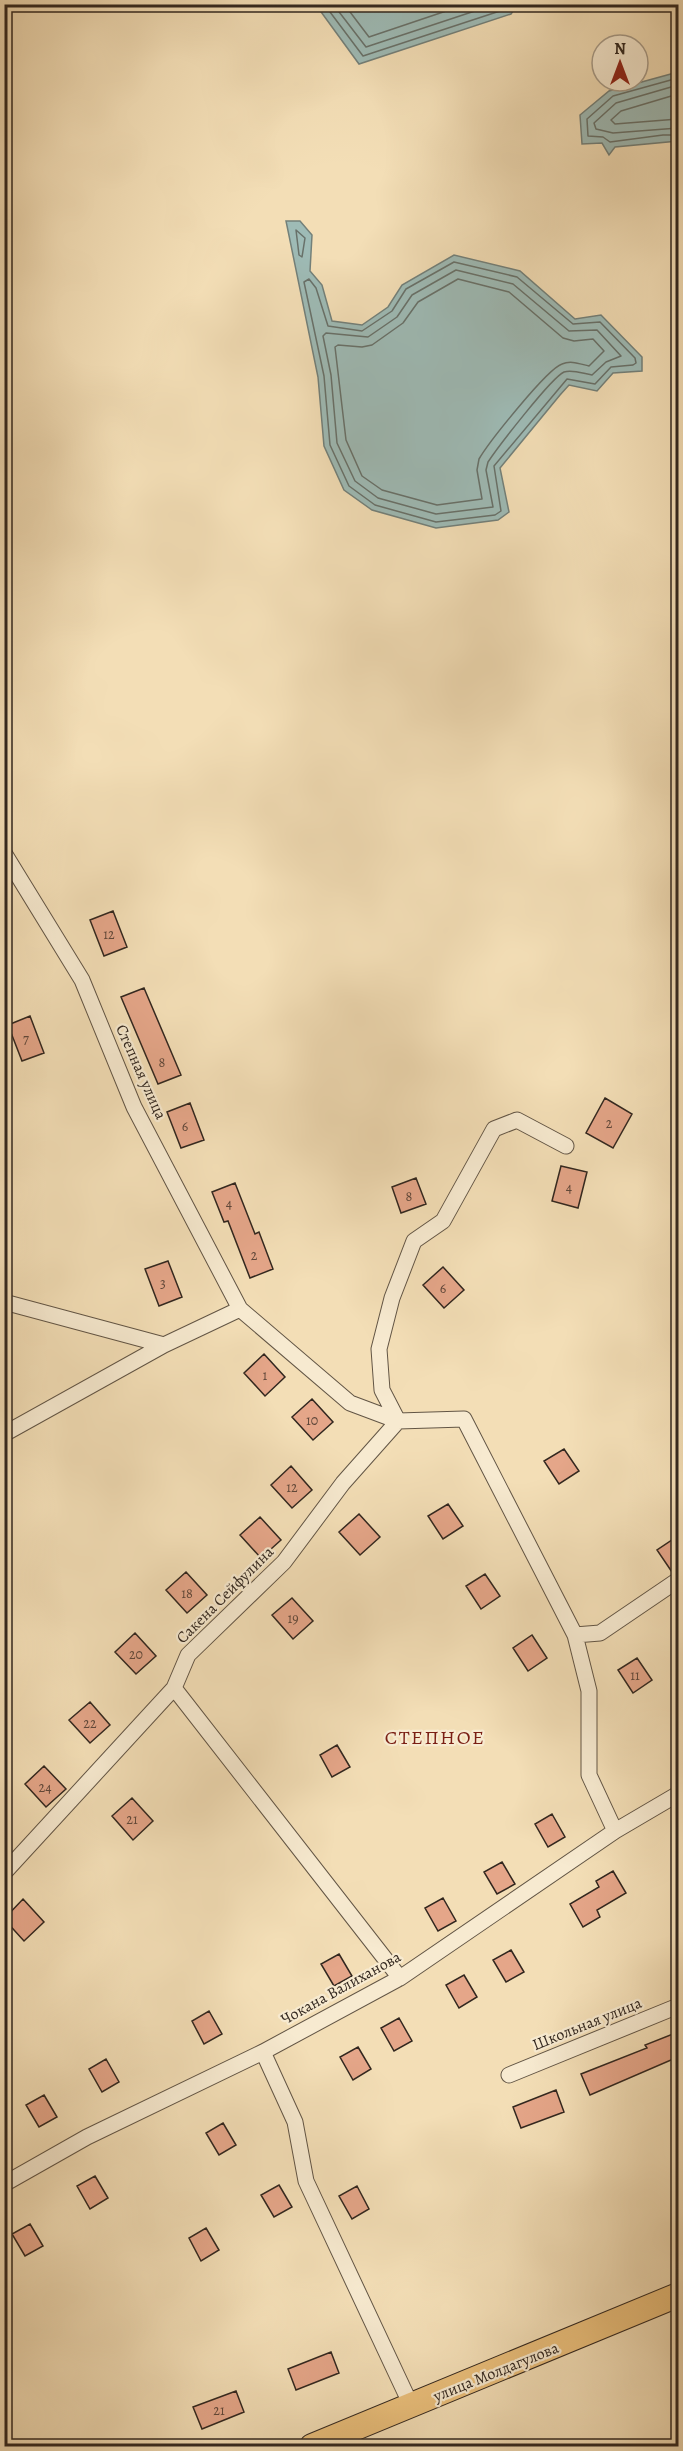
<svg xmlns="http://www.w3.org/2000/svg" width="683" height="2451" viewBox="0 0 683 2451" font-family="Alegreya,serif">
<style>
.water{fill:#9ebbb6;stroke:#73807a;stroke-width:1.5}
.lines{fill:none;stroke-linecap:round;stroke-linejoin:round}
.shore{stroke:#68716a;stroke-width:1.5}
.building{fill:#e5a689;stroke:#32271f;stroke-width:1.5}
.street-casing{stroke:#625545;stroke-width:17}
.primary-casing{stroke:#32271f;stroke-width:26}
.street{stroke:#f7ead0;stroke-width:15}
.primary{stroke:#eabf7b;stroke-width:24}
.labels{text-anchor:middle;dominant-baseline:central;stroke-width:4.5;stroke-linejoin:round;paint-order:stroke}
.number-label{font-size:14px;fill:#5f473a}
.street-label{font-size:16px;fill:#32271f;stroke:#f7ead0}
.quarter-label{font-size:20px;letter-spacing:1.5px;fill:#7a1f14;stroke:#f7ead0}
</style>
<rect width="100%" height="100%" fill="#f3deb6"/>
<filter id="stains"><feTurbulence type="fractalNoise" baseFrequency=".00333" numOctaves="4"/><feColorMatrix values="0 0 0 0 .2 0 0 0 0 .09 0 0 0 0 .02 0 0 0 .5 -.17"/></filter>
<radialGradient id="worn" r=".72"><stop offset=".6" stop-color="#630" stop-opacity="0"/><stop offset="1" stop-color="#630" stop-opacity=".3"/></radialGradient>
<path class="water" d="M 316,5 L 517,5 L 511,14 L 359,64 Z
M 678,72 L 678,141 L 615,147 L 609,155 L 602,143 L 582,144 L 580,115 L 609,91 Z
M 286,221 L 300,221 L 312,235 L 310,271 L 322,285 L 332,321 L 362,325 L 388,307 L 402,285 L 454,255 L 520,271 L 575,319 L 601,315 L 642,357 L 642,371 L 613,373 L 597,391 L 569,385 L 560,395 L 500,468 L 509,512 L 498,520 L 436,528 L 372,510 L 344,490 L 324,446 L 318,377 Z"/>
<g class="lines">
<path class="shore" d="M 324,4 L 363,56 L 506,9 L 510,4
M 333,4 L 366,47 L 496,4
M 344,4 L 369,37 L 467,4
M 678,78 L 613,96 L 587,119 L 588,136 L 603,137 L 610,142 L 663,135 L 678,135
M 678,85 L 616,103 L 594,123 L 596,129 L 613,133 L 678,128
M 678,94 L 621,111 L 611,120 L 615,124 L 678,119
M 296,230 L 305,238 L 302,257 L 299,255 Z
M 454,262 L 517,277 L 573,324 L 600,322 L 635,358 L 636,363 L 633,365 L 611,367 L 595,384 L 567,379 L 494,466 L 501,511 L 495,515 L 436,522 L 375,505 L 349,486 L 330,445 L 324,376 L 304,282 L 309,279 L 316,288 L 328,326 L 362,331 L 392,311 L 406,289 Z
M 456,270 L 513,284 L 569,331 L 597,330 L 621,356 L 606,362 L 592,375 C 584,374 573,369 564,372 C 551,378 498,447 488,462 L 486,470 L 493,507 L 436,514 L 378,498 L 355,481 L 337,443 L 331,375 L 323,336 L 326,333 L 368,337 L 397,317 L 412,295 Z
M 458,279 L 509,292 L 563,338 L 574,341 L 593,339 L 604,351 L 589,366 C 580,364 571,360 562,364 C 547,369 489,442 479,459 L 477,470 L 482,499 L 437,505 L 382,490 L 362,476 L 346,440 L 335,347 L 338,345 L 362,347 L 372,345 L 403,323 L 418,302 Z"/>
</g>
<path class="building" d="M 113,911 L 127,947 L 104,956 L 90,920 Z
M 144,988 L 181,1075 L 158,1084 L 121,997 Z
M 30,1016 L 44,1053 L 22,1061 L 8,1025 Z
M 605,1098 L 632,1114 L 613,1148 L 586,1133 Z
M 190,1103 L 204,1140 L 181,1148 L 167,1112 Z
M 561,1166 L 587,1172 L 578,1208 L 552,1201 Z
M 416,1178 L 426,1204 L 401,1213 L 392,1187 Z
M 235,1183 L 255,1234 L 259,1232 L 273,1269 L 250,1278 L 228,1221 L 224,1222 L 212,1192 Z
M 168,1261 L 182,1297 L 159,1306 L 145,1269 Z
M 443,1267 L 464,1290 L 444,1308 L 423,1285 Z
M 264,1354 L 285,1377 L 265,1396 L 244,1373 Z
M 312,1399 L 333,1422 L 313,1440 L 292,1417 Z
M 564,1449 L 579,1471 L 559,1484 L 544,1461 Z
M 291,1466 L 312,1490 L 292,1508 L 271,1485 Z
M 448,1504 L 463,1526 L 443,1539 L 428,1516 Z
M 359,1514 L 380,1537 L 360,1555 L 339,1532 Z
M 260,1517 L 281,1540 L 261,1558 L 240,1535 Z
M 678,1536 L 678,1570 L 672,1572 L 657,1550 Z
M 186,1572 L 207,1595 L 187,1613 L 166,1590 Z
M 485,1574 L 500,1596 L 481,1609 L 466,1586 Z
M 292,1598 L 313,1621 L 293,1639 L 272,1615 Z
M 135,1633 L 156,1656 L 136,1674 L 115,1652 Z
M 532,1635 L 547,1658 L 528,1671 L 513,1648 Z
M 637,1658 L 652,1680 L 633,1693 L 618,1670 Z
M 90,1702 L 110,1725 L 90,1743 L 69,1720 Z
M 337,1745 L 350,1767 L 332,1777 L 320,1755 Z
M 44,1766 L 66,1789 L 46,1807 L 25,1784 Z
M 132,1798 L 153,1821 L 133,1840 L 112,1816 Z
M 552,1814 L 565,1837 L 548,1847 L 535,1824 Z
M 502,1862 L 515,1884 L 497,1894 L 484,1872 Z
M 613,1871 L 626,1893 L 597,1910 L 600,1917 L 583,1927 L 570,1904 L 599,1887 L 596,1881 Z
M 443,1898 L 456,1921 L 438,1931 L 425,1908 Z
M 23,1899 L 44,1922 L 24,1941 L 4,1919 Z
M 511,1950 L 524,1972 L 506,1982 L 493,1960 Z
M 339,1954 L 352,1976 L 334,1986 L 321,1964 Z
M 464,1975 L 477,1997 L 459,2008 L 446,1985 Z
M 209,2011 L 222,2034 L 204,2044 L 192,2021 Z
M 399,2018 L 412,2041 L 394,2051 L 381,2028 Z
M 678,2032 L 678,2057 L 590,2095 L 581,2074 L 647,2048 L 645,2045 Z
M 358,2047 L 371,2069 L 353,2080 L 340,2057 Z
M 106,2059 L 119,2082 L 102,2092 L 89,2069 Z
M 556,2090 L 564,2112 L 521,2128 L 513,2107 Z
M 44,2095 L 57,2117 L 39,2127 L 26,2105 Z
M 223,2123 L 236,2145 L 219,2155 L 206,2133 Z
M 95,2176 L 108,2198 L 90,2209 L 77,2186 Z
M 279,2185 L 292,2207 L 274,2217 L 261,2195 Z
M 357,2186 L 369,2209 L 352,2219 L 339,2196 Z
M 30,2224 L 43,2246 L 25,2256 L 12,2234 Z
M 206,2228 L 219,2250 L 201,2261 L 189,2238 Z
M 331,2352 L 339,2373 L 296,2390 L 288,2369 Z
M 236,2391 L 244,2412 L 202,2429 L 193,2407 Z"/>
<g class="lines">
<defs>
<path id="street" d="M 4,853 L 82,980 L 134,1107 L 240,1309 L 350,1403 L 398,1421
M 4,1302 L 164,1345 L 240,1309
M 398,1421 L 382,1390 L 379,1349 L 392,1298 L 414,1241 L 443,1221 L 494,1129 L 517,1120 L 566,1146
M 4,1434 L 164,1345
M 575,1635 L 600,1633 L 678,1580
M 174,1688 L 400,1978
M 4,1873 L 174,1688 L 188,1655 L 284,1562 L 343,1483 L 398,1421 L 464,1419 L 575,1635 L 589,1691 L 589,1775 L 615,1831
M 263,2052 L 295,2122 L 306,2181 L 411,2405
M 509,2075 L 678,2006
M 4,2184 L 87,2137 L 263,2052 L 400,1978 L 615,1831 L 678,1794"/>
<path id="primary" d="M 312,2446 L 678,2295"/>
</defs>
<use href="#street" class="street-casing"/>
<use href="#primary" class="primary-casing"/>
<use href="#street" class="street"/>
<use href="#primary" class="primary"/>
</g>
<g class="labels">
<g class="number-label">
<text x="109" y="934">12</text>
<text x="26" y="1039">7</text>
<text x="162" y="1062">8</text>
<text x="609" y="1123">2</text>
<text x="185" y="1126">6</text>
<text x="569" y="1187">4</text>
<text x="409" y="1196">8</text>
<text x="229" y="1203">4</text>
<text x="254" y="1255">2</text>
<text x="163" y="1283">3</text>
<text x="443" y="1288">6</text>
<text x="265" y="1375">1</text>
<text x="312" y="1420">10</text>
<text x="292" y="1487">12</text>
<text x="187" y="1593">18</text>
<text x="293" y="1618">19</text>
<text x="136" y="1654">20</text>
<text x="635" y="1675">11</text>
<text x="90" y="1723">22</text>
<text x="45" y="1787">24</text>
<text x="132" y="1819">21</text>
<text x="219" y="2410">21</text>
</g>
<g class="street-label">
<text transform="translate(141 1072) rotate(66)">Степная улица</text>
<text transform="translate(225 1595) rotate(-45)">Сакена Сейфулина</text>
<text transform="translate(341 1988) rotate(-29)">Чокана Валиханова</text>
<text transform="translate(587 2024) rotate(-22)">Школьная улица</text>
<text transform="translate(496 2372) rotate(-22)">улица Молдагулова</text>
</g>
<g class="quarter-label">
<text x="435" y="1737">СТЕПНОЕ</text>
</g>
</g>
<rect width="683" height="2451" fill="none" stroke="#f3deb6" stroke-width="24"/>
<rect x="6" y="6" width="671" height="2439" fill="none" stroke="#32271f" stroke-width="3"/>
<rect x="12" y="12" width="659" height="2427" fill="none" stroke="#32271f" stroke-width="1.5"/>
<g transform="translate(620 63)"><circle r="28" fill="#f7ead0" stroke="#a89c89" stroke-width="1.5"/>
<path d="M0-4.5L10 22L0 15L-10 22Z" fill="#8f2418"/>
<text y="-9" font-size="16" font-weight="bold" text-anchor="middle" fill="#32271f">N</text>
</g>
<rect width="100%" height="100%" filter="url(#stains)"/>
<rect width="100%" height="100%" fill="url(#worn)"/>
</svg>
